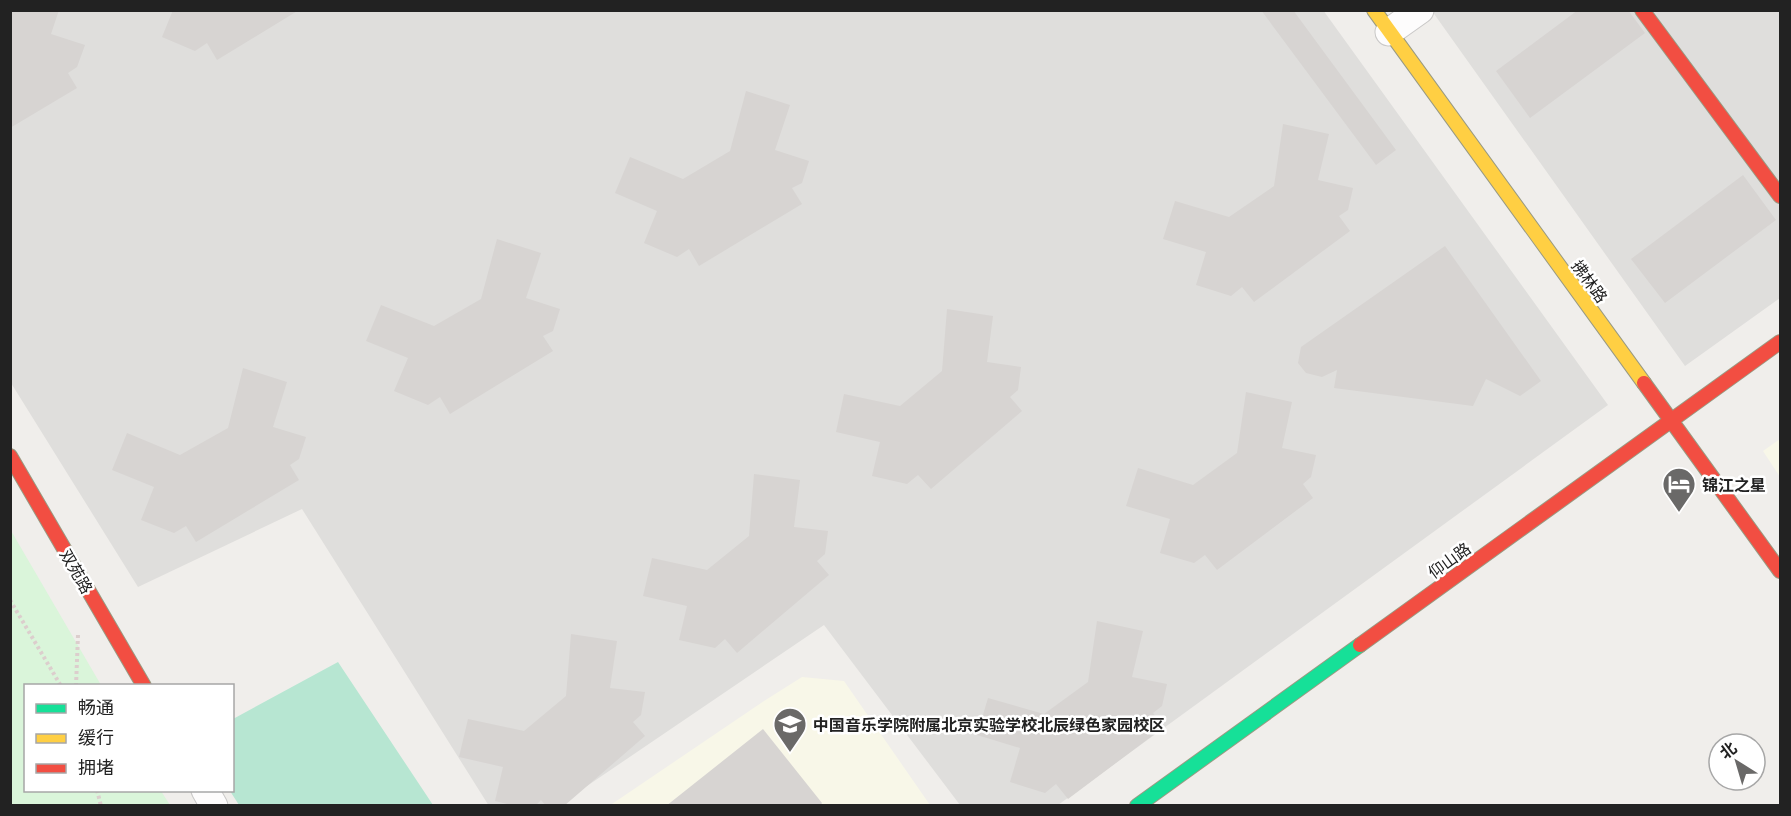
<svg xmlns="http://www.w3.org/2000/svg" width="1791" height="816" viewBox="0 0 1791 816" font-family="Lato,'Noto Sans SC',sans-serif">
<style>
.residential{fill:#dfdedc}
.education{fill:#f8f7e8}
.park{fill:#daf5da}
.pitch{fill:#b7e6d2}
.building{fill:#d7d4d2}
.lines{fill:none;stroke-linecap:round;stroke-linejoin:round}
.street-casing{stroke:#c9c8c7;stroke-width:29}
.fast-casing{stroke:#999a82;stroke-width:16}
.slow-casing{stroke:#999a82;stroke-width:16}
.jam-casing{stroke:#999a82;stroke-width:16}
.path{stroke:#dccecd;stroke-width:4;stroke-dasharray:3 3;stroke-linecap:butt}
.street{stroke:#fdfcfc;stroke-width:27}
.fast{stroke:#16e098;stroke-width:14}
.slow{stroke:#ffcf43;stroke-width:14}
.jam{stroke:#f24e42;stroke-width:14}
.labels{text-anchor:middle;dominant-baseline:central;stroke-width:5;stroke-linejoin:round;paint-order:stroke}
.street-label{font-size:16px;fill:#222;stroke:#fff}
.poi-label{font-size:16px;font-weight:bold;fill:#222;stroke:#fff;text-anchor:start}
</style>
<rect width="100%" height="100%" fill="#f0eeeb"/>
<path class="residential" d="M 1323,10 L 1608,405 L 1058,805 L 960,805 L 824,625 L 559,805 L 489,806 L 302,509 L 138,587 L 11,383 L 11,11 Z
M 1432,11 L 1780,11 L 1780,298 L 1685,366 Z"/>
<path class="education" d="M 1780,439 L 1780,477 L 1763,451 Z
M 802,677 L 844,681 L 930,805 L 609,806 L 764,701 Z"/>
<path class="park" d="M 10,529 L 101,685 L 26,686 L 26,790 L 161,791 L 170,805 L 11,805 Z"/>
<path class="pitch" d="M 338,662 L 433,805 L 239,805 L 230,791 L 232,790 L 233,719 Z"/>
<path class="building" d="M 12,10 L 59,10 L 51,34 L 85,45 L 77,67 L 68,73 L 77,88 L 10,128 L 10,18 Z
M 173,10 L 299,10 L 217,60 L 207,43 L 195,51 L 162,37 Z
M 1261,10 L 1293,10 L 1396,150 L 1376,165 Z
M 1578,10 L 1628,10 L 1645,33 L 1530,118 L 1496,71 Z
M 746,91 L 790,105 L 775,150 L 809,161 L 802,183 L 792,188 L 802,204 L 699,266 L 689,249 L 677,257 L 644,243 L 657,211 L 615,193 L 630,157 L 683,179 L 730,151 Z
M 1283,124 L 1329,134 L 1318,180 L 1353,188 L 1348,210 L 1339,216 L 1350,231 L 1254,302 L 1242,287 L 1231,296 L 1196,285 L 1206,252 L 1163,239 L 1175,201 L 1229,217 L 1274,186 Z
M 1743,175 L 1776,220 L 1665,303 L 1631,259 Z
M 497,239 L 541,253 L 526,298 L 560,309 L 553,331 L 543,336 L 553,351 L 450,414 L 440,397 L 428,405 L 394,391 L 408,358 L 366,341 L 381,305 L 434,326 L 481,299 Z
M 1445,246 L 1541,381 L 1520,396 L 1486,379 L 1473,406 L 1334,388 L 1337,370 L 1322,377 L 1306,373 L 1298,363 L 1301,347 Z
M 947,309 L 993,316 L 987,362 L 1021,367 L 1018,390 L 1010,397 L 1022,411 L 931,489 L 918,475 L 907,484 L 872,476 L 880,442 L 836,432 L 844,394 L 900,406 L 942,371 Z
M 243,368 L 287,382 L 273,427 L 306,437 L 299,459 L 290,465 L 299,480 L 196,542 L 186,526 L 174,533 L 141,520 L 154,487 L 112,470 L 127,433 L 180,455 L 228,428 Z
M 1246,392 L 1292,402 L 1282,448 L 1316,455 L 1311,477 L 1303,484 L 1313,498 L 1217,570 L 1205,555 L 1194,563 L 1160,553 L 1170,519 L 1126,506 L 1138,468 L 1193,485 L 1237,453 Z
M 754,474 L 800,480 L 794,527 L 828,531 L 825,554 L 817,561 L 829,575 L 737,653 L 725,639 L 715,648 L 679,640 L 687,606 L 643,596 L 652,558 L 707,570 L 749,536 Z
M 1097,621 L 1143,631 L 1132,677 L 1167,684 L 1162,706 L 1153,713 L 1164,727 L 1068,799 L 1056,784 L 1045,793 L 1010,782 L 1020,748 L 977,735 L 988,698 L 1044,714 L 1088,682 Z
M 571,634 L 617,641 L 610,688 L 645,692 L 641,715 L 633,722 L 645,736 L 564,806 L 546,806 L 541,800 L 535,806 L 515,806 L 495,801 L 503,767 L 459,757 L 468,719 L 524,731 L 566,696 Z
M 763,729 L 822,803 L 820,806 L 666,806 Z"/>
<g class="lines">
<defs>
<path id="street" d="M 1389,32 L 1420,10
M 205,790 L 214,806"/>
<path id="fast" d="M 1137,806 L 1360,645"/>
<path id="slow" d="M 1374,10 L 1644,383"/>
<path id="jam" d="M 1642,10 L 1780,196
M 1644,383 L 1780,571
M 10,456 L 144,686
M 1360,645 L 1780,342"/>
</defs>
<use href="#street" class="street-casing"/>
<use href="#fast" class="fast-casing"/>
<use href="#slow" class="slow-casing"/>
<use href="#jam" class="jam-casing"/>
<path class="path" d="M 10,600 L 61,686
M 76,686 L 78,635
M 97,790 L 101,806"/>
<use href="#street" class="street"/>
<use href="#fast" class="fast"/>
<use href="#slow" class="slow"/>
<use href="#jam" class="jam"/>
</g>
<defs>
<symbol id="hotel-pin" viewBox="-11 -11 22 30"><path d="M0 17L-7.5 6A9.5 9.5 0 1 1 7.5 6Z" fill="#6a6968" stroke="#fff"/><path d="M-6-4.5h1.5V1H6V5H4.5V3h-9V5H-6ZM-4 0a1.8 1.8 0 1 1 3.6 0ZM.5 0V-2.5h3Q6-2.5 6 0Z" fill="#fff"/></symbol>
<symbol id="school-pin" viewBox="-11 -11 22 30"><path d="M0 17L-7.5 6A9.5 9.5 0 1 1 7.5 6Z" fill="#6a6968" stroke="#fff"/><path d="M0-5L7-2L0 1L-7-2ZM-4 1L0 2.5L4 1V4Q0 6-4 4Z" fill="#fff"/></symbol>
</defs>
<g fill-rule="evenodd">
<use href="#hotel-pin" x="1660" y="465" width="38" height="52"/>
<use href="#school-pin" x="771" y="705" width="38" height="52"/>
</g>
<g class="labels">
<g class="street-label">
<text transform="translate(1590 281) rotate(54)">拂林路</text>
<text transform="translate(1449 560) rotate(-36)">仰山路</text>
<text transform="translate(77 571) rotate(60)">双苑路</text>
</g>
<g class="poi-label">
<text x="1702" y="484">锦江之星</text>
<text x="813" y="724">中国音乐学院附属北京实验学校北辰绿色家园校区</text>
</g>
</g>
<rect width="1791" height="816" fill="none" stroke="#222222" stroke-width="24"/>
<rect x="24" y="684" width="210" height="108" fill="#ffffff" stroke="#a7a7a7" stroke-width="1.5"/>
<rect x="36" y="704" width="30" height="9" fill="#16e098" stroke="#a7a7a7" stroke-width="1.5"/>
<text x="78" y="714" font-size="18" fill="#222222">畅通</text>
<rect x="36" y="734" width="30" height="9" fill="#ffcf43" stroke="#a7a7a7" stroke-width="1.5"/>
<text x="78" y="744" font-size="18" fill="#222222">缓行</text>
<rect x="36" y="764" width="30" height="9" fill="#f24e42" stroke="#a7a7a7" stroke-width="1.5"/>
<text x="78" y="774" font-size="18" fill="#222222">拥堵</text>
<g transform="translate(1737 762) rotate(323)"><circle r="28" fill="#ffffff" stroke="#a7a7a7" stroke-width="1.5"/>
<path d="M0-4.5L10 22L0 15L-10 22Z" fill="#6a6968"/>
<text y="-9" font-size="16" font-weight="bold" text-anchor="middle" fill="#222222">北</text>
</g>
</svg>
